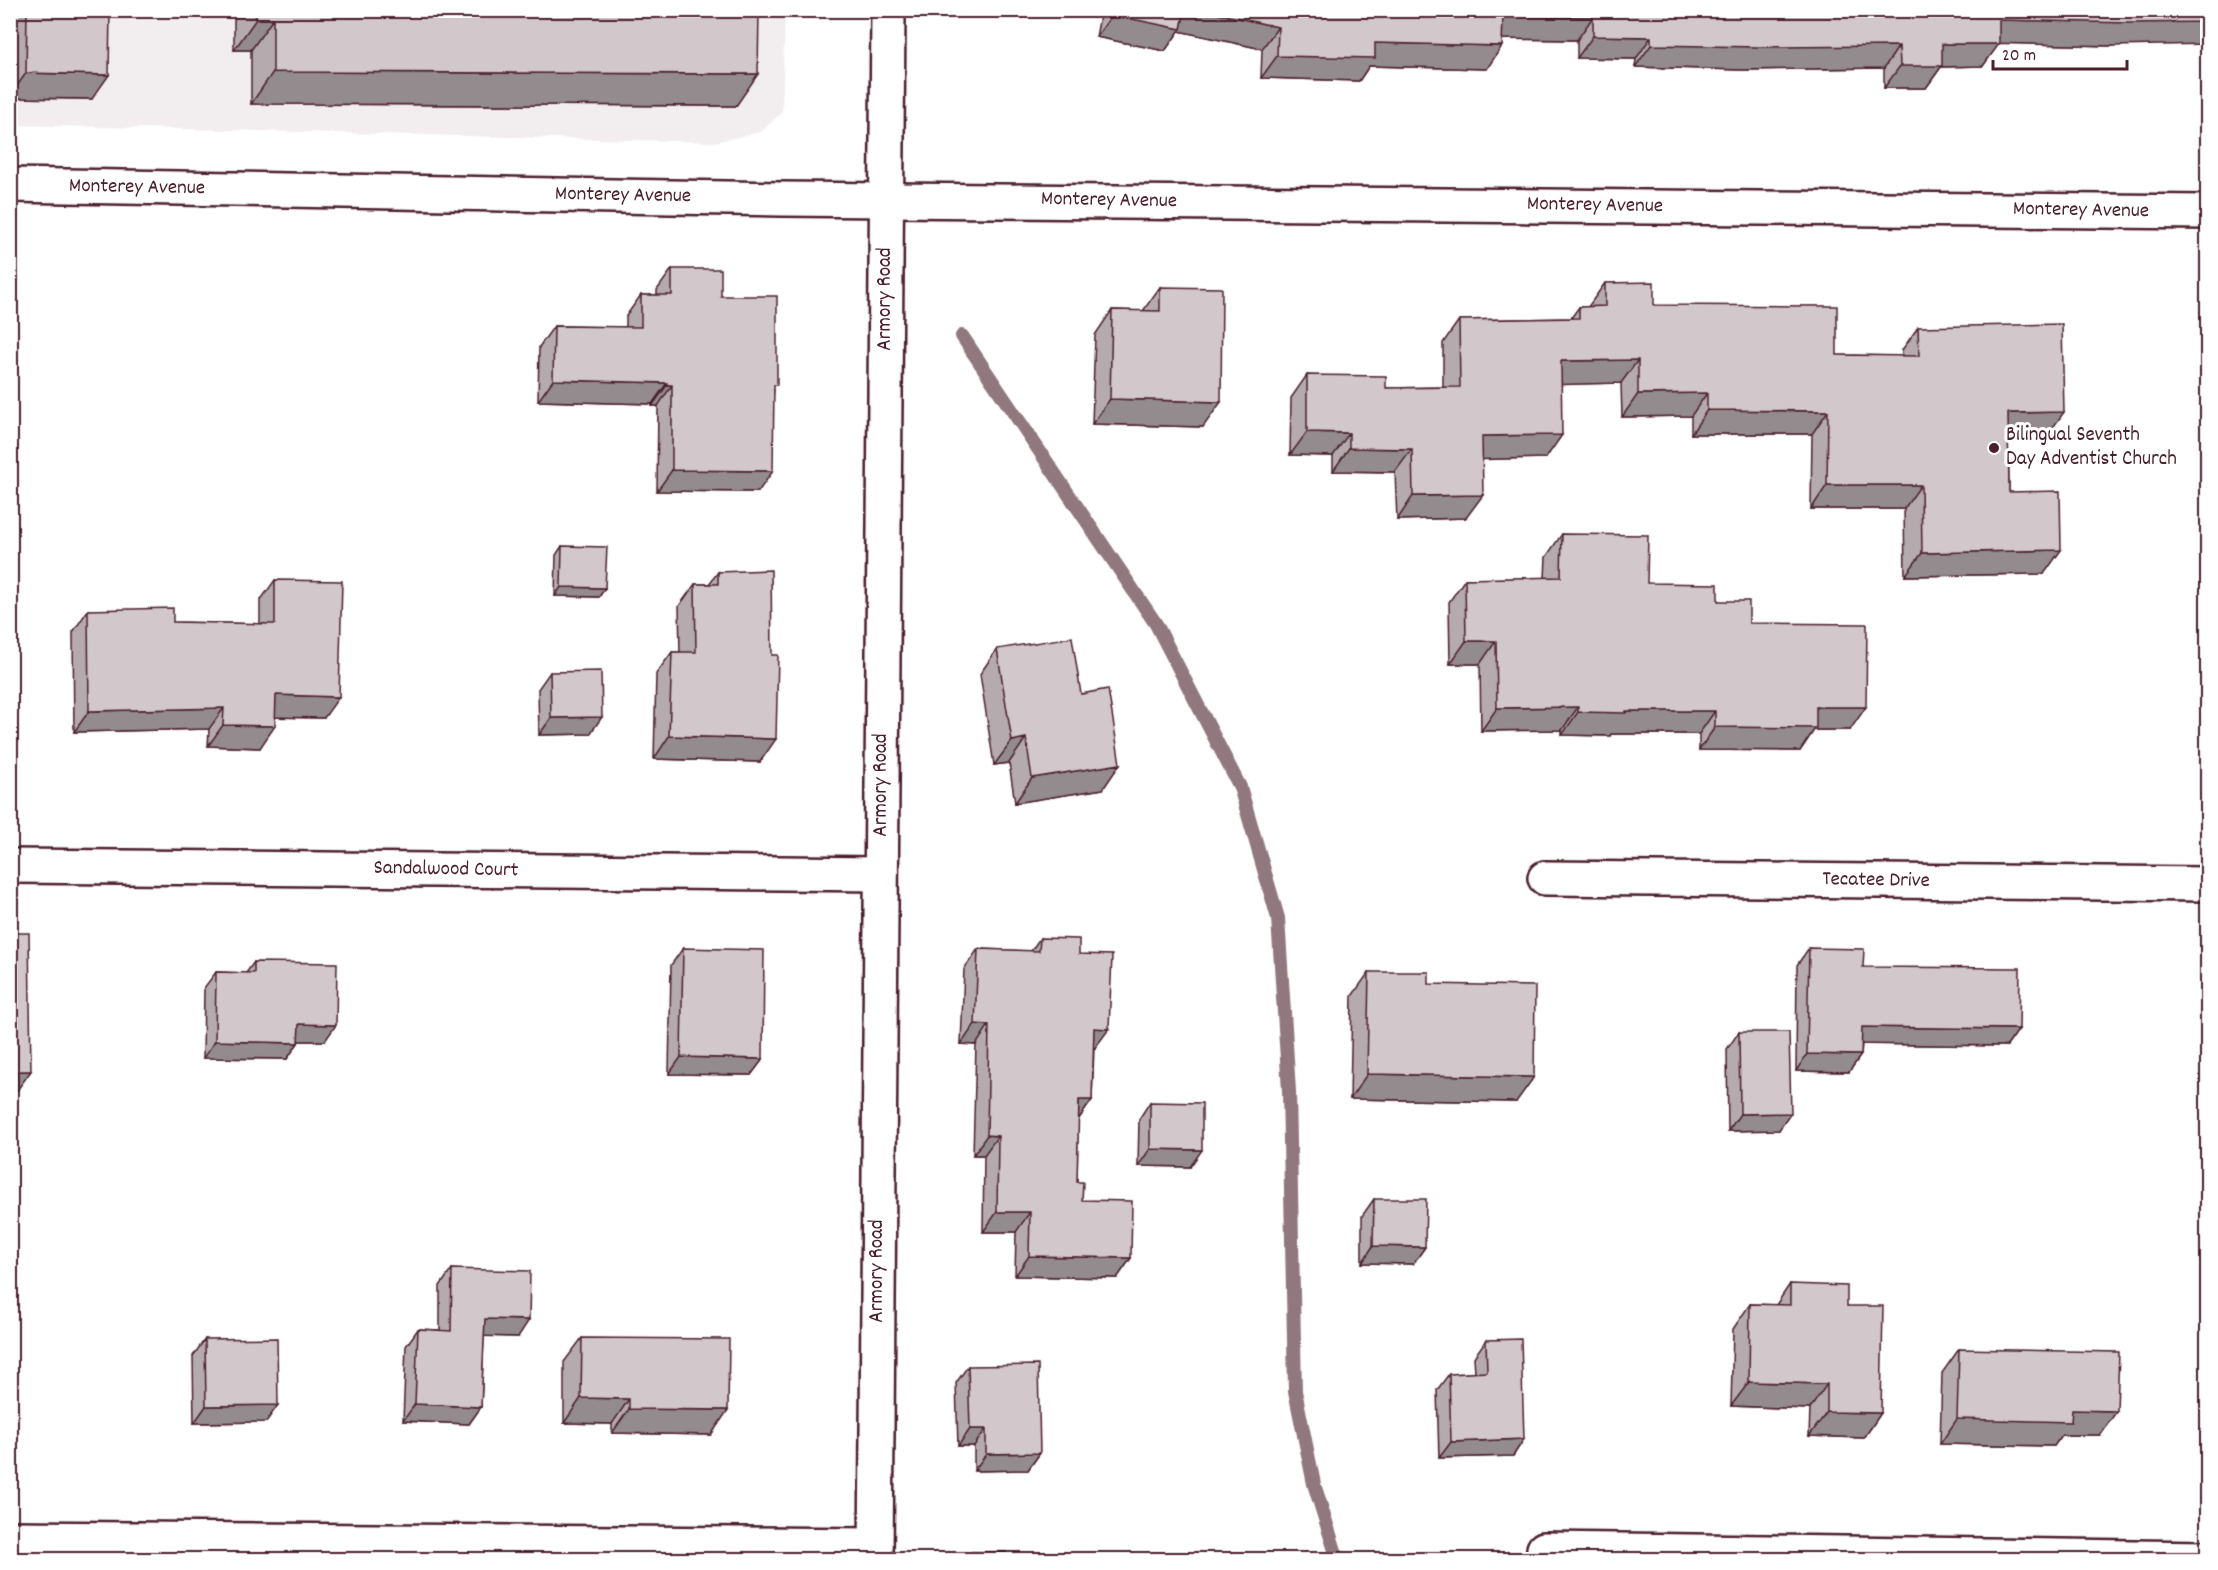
<svg xmlns="http://www.w3.org/2000/svg" width="2218" height="1570" viewBox="0 0 2218 1570" font-family="Dekko,sans-serif">
<style>
.built{fill:#f2eeef}
.lines{fill:none;stroke-linecap:round;stroke-linejoin:round}
.stream{stroke:#91787e;stroke-width:14}
.street-casing{stroke:#4a1f2b;stroke-width:38}
.secondary-casing{stroke:#4a1f2b;stroke-width:38}
.street{stroke:#fff;stroke-width:33}
.secondary{stroke:#fff;stroke-width:33}
.wall{fill:#b5abaf;stroke:#4a1f2b;stroke-width:1.5}
.shaded-wall{fill:#938b8e;stroke:#4a1f2b;stroke-width:1.5}
.building{fill:#d2c7cb;stroke:#4a1f2b;stroke-width:1.5}
.poi-dot{fill:#4a1f2b;stroke:#fff;stroke-width:2}
.labels{text-anchor:middle;dominant-baseline:central;stroke-width:6;stroke-linejoin:round;paint-order:stroke}
.street-label{font-size:21px;fill:#4a1f2b;stroke:#fff}
.poi-label{font-size:21px;fill:#4a1f2b;stroke:#fff;text-anchor:start}
</style>
<rect width="100%" height="100%" fill="#fff"/>
<filter id="ink" filterUnits="userSpaceOnUse"><feTurbulence type="fractalNoise" baseFrequency=".0167" numOctaves="2"/><feDisplacementMap in="SourceGraphic" scale="12" xChannelSelector="R" yChannelSelector="G"/><feConvolveMatrix kernelMatrix="1 2 1 2 8 2 1 2 1" color-interpolation-filters="sRGB"/></filter>
<g filter="url(#ink)">
<path class="built" d="M 11,11 L 785,11 L 782,112 L 761,132 L 715,142 L 11,125 Z"/>
<g class="lines">
<path class="stream" d="M 962,336 L 1156,624 L 1240,787 L 1278,918 L 1289,1091 L 1295,1391 L 1314,1484 L 1338,1560"/>
<defs>
<path id="street" d="M 10,185 L 782,199 L 2208,212
M 10,866 L 881,874
M 1545,878 L 2208,884
M 10,1538 L 876,1545
M 1544,1549 L 2208,1558"/>
<path id="secondary" d="M 876,1560 L 888,10"/>
</defs>
<use href="#street" class="street-casing"/>
<use href="#secondary" class="secondary-casing"/>
<use href="#street" class="street"/>
<use href="#secondary" class="secondary"/>
</g>
<path class="wall" d="M 11,10 L 110,10 L 92,99 L 10,98 Z
M 234,10 L 759,10 L 736,106 L 251,104 L 251,50 L 234,50 Z
M 1101,10 L 2208,10 L 2113,46 L 1999,43 L 1983,66 L 1941,67 L 1926,88 L 1884,88 L 1884,68 L 1742,70 L 1635,67 L 1636,59 L 1577,58 L 1577,40 L 1503,39 L 1487,69 L 1369,66 L 1359,81 L 1261,78 L 1262,49 L 1179,31 L 1165,51 L 1096,37 Z
M 672,269 L 721,296 L 774,390 L 758,492 L 657,491 L 658,406 L 652,406 L 652,404 L 538,401 L 539,347 L 554,326 L 626,327 L 626,316 L 641,295 L 657,295 L 657,290 Z
M 1605,283 L 1654,305 L 1837,355 L 1902,356 L 1902,350 L 1918,327 L 2047,436 L 2008,436 L 2009,492 L 2044,574 L 1905,576 L 1904,509 L 1811,509 L 1812,434 L 1691,434 L 1691,416 L 1622,417 L 1621,383 L 1561,384 L 1546,458 L 1482,459 L 1466,518 L 1397,520 L 1395,472 L 1333,471 L 1333,456 L 1290,455 L 1291,398 L 1307,375 L 1386,388 L 1443,387 L 1443,343 L 1459,320 L 1571,318 L 1579,307 L 1588,307 Z
M 1160,287 L 1203,427 L 1092,424 L 1095,335 L 1112,310 L 1143,311 Z
M 1562,534 L 1647,583 L 1718,601 L 1749,623 L 1850,730 L 1814,730 L 1800,751 L 1699,750 L 1699,734 L 1611,734 L 1610,736 L 1562,735 L 1562,730 L 1481,731 L 1480,664 L 1450,664 L 1449,602 L 1465,579 L 1545,578 L 1546,557 Z
M 562,546 L 605,588 L 599,597 L 555,596 L 556,555 Z
M 718,572 L 760,762 L 654,759 L 656,674 L 672,652 L 680,652 L 679,606 L 695,584 L 709,584 Z
M 275,580 L 324,718 L 276,717 L 260,748 L 208,746 L 209,729 L 74,732 L 73,632 L 88,610 L 173,622 L 260,624 L 260,601 Z
M 997,649 L 1081,694 L 1103,789 L 1015,803 L 1009,763 L 994,765 L 980,674 Z
M 550,672 L 590,734 L 539,735 L 538,689 Z
M 1040,938 L 1079,954 L 1095,1048 L 1094,1048 L 1092,1100 L 1078,1120 L 1077,1182 L 1082,1200 L 1131,1258 L 1117,1278 L 1015,1276 L 1016,1232 L 983,1232 L 984,1155 L 973,1155 L 976,1045 L 961,1044 L 964,969 L 978,949 L 1031,951 Z
M 683,948 L 763,1059 L 751,1075 L 669,1074 L 671,965 Z
M 1809,948 L 1863,967 L 2019,1029 L 2007,1046 L 1862,1044 L 1861,1055 L 1849,1072 L 1796,1071 L 1797,965 Z
M 254,962 L 325,1041 L 298,1041 L 298,1043 L 287,1059 L 203,1058 L 204,988 L 216,972 L 246,973 Z
M 1369,972 L 1429,984 L 1516,1102 L 1350,1099 L 1352,996 Z
M 1739,1032 L 1779,1130 L 1728,1131 L 1727,1049 Z
M 1150,1102 L 1190,1167 L 1138,1166 L 1139,1119 Z
M 1374,1199 L 1425,1247 L 1413,1264 L 1362,1263 L 1362,1216 Z
M 452,1269 L 518,1337 L 484,1336 L 481,1407 L 469,1424 L 403,1421 L 406,1346 L 418,1329 L 440,1330 L 440,1286 Z
M 1790,1284 L 1847,1306 L 1881,1413 L 1864,1438 L 1809,1436 L 1810,1409 L 1731,1406 L 1733,1329 L 1750,1304 L 1776,1305 Z
M 582,1338 L 711,1435 L 612,1433 L 612,1424 L 564,1423 L 564,1362 Z
M 205,1339 L 266,1422 L 194,1423 L 193,1356 Z
M 1486,1340 L 1524,1439 L 1513,1456 L 1439,1458 L 1437,1390 L 1449,1374 L 1475,1373 L 1474,1357 Z
M 1959,1349 L 2100,1435 L 2062,1435 L 2054,1446 L 1940,1444 L 1942,1373 Z
M 968,1366 L 1040,1453 L 1028,1470 L 974,1471 L 974,1446 L 958,1446 L 956,1383 Z
M 972,1552 L 1006,1560 L 967,1560 Z"/>
<path class="shaded-wall" d="M 1183,10 L 1203,10 L 1278,27 L 1262,49 L 1179,31 L 1165,51 L 1096,37 L 1112,15 Z
M 1503,16 L 1593,17 L 1577,40 L 1487,39 Z
M 256,19 L 273,19 L 251,50 L 234,50 Z
M 1999,20 L 2208,22 L 2208,44 L 2113,46 L 1983,43 Z
M 1593,36 L 1651,37 L 1636,59 L 1577,58 Z
M 1375,43 L 1502,46 L 1487,69 L 1369,66 L 1359,81 L 1261,78 L 1277,56 Z
M 1942,44 L 1999,44 L 1983,66 L 1941,67 L 1926,88 L 1884,88 L 1900,66 Z
M 1651,45 L 1899,46 L 1884,68 L 1742,70 L 1635,67 Z
M 273,72 L 758,74 L 736,106 L 251,104 Z
M 26,73 L 109,75 L 92,99 L 10,98 L 10,96 Z
M 1638,360 L 1621,383 L 1545,385 L 1561,361 Z
M 553,380 L 667,383 L 652,404 L 538,401 Z
M 667,385 L 672,385 L 658,406 L 652,406 Z
M 1707,393 L 1691,416 L 1622,417 L 1638,394 Z
M 1110,399 L 1221,402 L 1203,427 L 1092,424 Z
M 1707,410 L 1828,411 L 1812,434 L 1691,434 Z
M 2064,412 L 2047,436 L 1992,436 L 2008,413 Z
M 1307,432 L 1349,433 L 1333,456 L 1290,455 Z
M 1562,435 L 1546,458 L 1466,460 L 1482,436 Z
M 1349,448 L 1412,449 L 1395,472 L 1333,471 Z
M 672,470 L 773,471 L 758,492 L 657,491 Z
M 1827,485 L 1921,485 L 1904,509 L 1811,509 Z
M 1483,495 L 1466,518 L 1397,520 L 1413,496 Z
M 2061,550 L 2044,574 L 1905,576 L 1922,553 Z
M 561,587 L 605,588 L 599,597 L 555,596 Z
M 1466,641 L 1496,641 L 1480,664 L 1450,664 Z
M 276,695 L 339,697 L 324,718 L 261,717 Z
M 1578,707 L 1562,730 L 1481,731 L 1497,708 Z
M 1816,707 L 1866,707 L 1850,730 L 1814,730 L 1800,751 L 1699,750 L 1715,727 Z
M 224,708 L 209,729 L 74,732 L 89,711 Z
M 1626,711 L 1715,711 L 1699,734 L 1611,734 L 1610,736 L 1562,735 L 1578,712 Z
M 602,717 L 590,734 L 539,735 L 551,718 Z
M 223,725 L 275,726 L 260,748 L 208,746 Z
M 669,736 L 776,739 L 760,762 L 654,759 Z
M 1026,738 L 1009,763 L 994,765 L 1012,741 Z
M 1120,764 L 1103,789 L 1015,803 L 1032,778 Z
M 299,1024 L 336,1025 L 325,1041 L 288,1041 Z
M 975,1024 L 989,1025 L 976,1045 L 961,1044 Z
M 1862,1027 L 2019,1029 L 2007,1046 L 1850,1044 Z
M 1094,1028 L 1109,1029 L 1095,1048 L 1080,1048 Z
M 215,1041 L 298,1043 L 287,1059 L 203,1058 Z
M 1807,1054 L 1861,1055 L 1849,1072 L 1796,1071 Z
M 681,1057 L 763,1059 L 751,1075 L 669,1074 Z
M 10,1071 L 31,1071 L 13,1096 L 10,1096 Z
M 1367,1074 L 1534,1077 L 1516,1102 L 1350,1099 Z
M 1079,1100 L 1092,1100 L 1078,1120 Z
M 1791,1113 L 1779,1130 L 1728,1131 L 1740,1114 Z
M 987,1135 L 998,1136 L 984,1155 L 973,1155 Z
M 1150,1149 L 1202,1150 L 1190,1167 L 1138,1166 Z
M 997,1212 L 1030,1212 L 1016,1232 L 983,1232 Z
M 1373,1246 L 1425,1247 L 1413,1264 L 1362,1263 Z
M 1029,1256 L 1131,1258 L 1117,1278 L 1015,1276 Z
M 485,1319 L 529,1320 L 518,1337 L 473,1336 Z
M 1749,1382 L 1827,1384 L 1810,1409 L 1731,1406 Z
M 581,1398 L 629,1399 L 612,1424 L 564,1423 Z
M 415,1404 L 481,1407 L 469,1424 L 403,1421 Z
M 278,1405 L 266,1422 L 194,1423 L 206,1406 Z
M 629,1409 L 728,1410 L 711,1435 L 612,1433 Z
M 2072,1410 L 2117,1411 L 2100,1435 L 2062,1435 L 2054,1446 L 1940,1444 L 1957,1419 Z
M 1827,1412 L 1881,1413 L 1864,1438 L 1809,1436 Z
M 970,1429 L 986,1429 L 974,1446 L 958,1446 Z
M 1524,1439 L 1513,1456 L 1439,1458 L 1451,1442 Z
M 1040,1453 L 1028,1470 L 974,1471 L 986,1454 Z"/>
<path class="building" d="M 27,10 L 110,10 L 109,75 L 26,73 Z
M 256,10 L 759,10 L 758,74 L 273,72 L 273,19 L 256,19 Z
M 1113,10 L 1185,10 L 1181,29 L 1112,15 Z
M 1203,10 L 2208,10 L 2208,22 L 2129,23 L 1999,20 L 1999,44 L 1942,44 L 1942,66 L 1900,66 L 1899,46 L 1758,47 L 1651,45 L 1651,37 L 1593,36 L 1593,17 L 1503,16 L 1502,46 L 1375,43 L 1375,58 L 1277,56 L 1278,27 Z
M 672,269 L 721,269 L 721,296 L 777,296 L 777,385 L 774,385 L 773,471 L 672,470 L 672,385 L 667,385 L 667,383 L 553,380 L 554,326 L 641,327 L 641,295 L 672,295 Z
M 1654,282 L 1654,305 L 1837,306 L 1837,355 L 1919,356 L 1918,327 L 2062,324 L 2064,412 L 2008,413 L 2009,492 L 2060,491 L 2061,550 L 1922,553 L 1921,485 L 1827,485 L 1828,411 L 1707,410 L 1707,393 L 1638,394 L 1638,360 L 1561,361 L 1562,435 L 1482,436 L 1483,495 L 1413,496 L 1412,449 L 1349,448 L 1349,433 L 1307,432 L 1307,375 L 1386,376 L 1386,388 L 1460,387 L 1459,320 L 1579,318 L 1579,307 L 1605,306 L 1605,283 Z
M 1160,287 L 1222,288 L 1221,402 L 1110,399 L 1112,310 L 1160,311 Z
M 1562,534 L 1648,535 L 1647,583 L 1718,584 L 1718,601 L 1749,601 L 1749,623 L 1867,624 L 1866,707 L 1816,707 L 1816,728 L 1715,727 L 1715,711 L 1626,711 L 1626,713 L 1578,712 L 1578,707 L 1497,708 L 1496,641 L 1466,641 L 1465,579 L 1561,577 Z
M 562,546 L 607,547 L 605,588 L 561,587 Z
M 771,570 L 772,655 L 778,655 L 776,739 L 669,736 L 672,652 L 696,652 L 695,584 L 718,584 L 718,572 Z
M 275,580 L 342,581 L 339,697 L 276,695 L 275,726 L 223,725 L 224,708 L 89,711 L 88,610 L 173,608 L 173,622 L 275,624 Z
M 1072,637 L 1081,694 L 1108,689 L 1120,764 L 1032,778 L 1026,738 L 1012,741 L 997,649 Z
M 601,671 L 602,717 L 551,718 L 550,672 Z
M 10,933 L 29,933 L 31,1071 L 10,1071 Z
M 1040,938 L 1079,939 L 1079,954 L 1112,955 L 1109,1029 L 1094,1028 L 1092,1100 L 1079,1100 L 1077,1182 L 1083,1182 L 1082,1200 L 1132,1201 L 1131,1258 L 1029,1256 L 1030,1212 L 997,1212 L 998,1136 L 987,1135 L 989,1025 L 975,1024 L 978,949 L 1039,951 Z
M 683,948 L 764,950 L 763,1059 L 681,1057 Z
M 1809,948 L 1864,949 L 1863,967 L 2020,968 L 2019,1029 L 1862,1027 L 1861,1055 L 1807,1054 Z
M 254,962 L 337,963 L 336,1025 L 299,1024 L 298,1043 L 215,1041 L 216,972 L 254,973 Z
M 1369,972 L 1429,972 L 1429,984 L 1535,986 L 1534,1077 L 1367,1074 Z
M 1739,1032 L 1789,1032 L 1791,1113 L 1740,1114 Z
M 1150,1102 L 1202,1103 L 1202,1150 L 1150,1149 Z
M 1374,1199 L 1426,1199 L 1425,1247 L 1373,1246 Z
M 452,1269 L 530,1271 L 529,1320 L 485,1319 L 481,1407 L 415,1404 L 418,1329 L 451,1331 Z
M 1790,1284 L 1847,1286 L 1847,1306 L 1883,1306 L 1881,1413 L 1827,1412 L 1827,1384 L 1749,1382 L 1750,1304 L 1790,1305 Z
M 277,1338 L 278,1405 L 206,1406 L 205,1339 Z
M 582,1338 L 729,1339 L 728,1410 L 629,1409 L 629,1399 L 581,1398 Z
M 1521,1339 L 1524,1439 L 1451,1442 L 1449,1374 L 1487,1372 L 1486,1340 Z
M 1959,1349 L 2119,1352 L 2117,1411 L 2072,1410 L 2071,1422 L 1957,1419 Z
M 1038,1365 L 1040,1453 L 986,1454 L 986,1429 L 970,1429 L 968,1366 Z
M 972,1552 L 1006,1552 L 1006,1560 L 972,1560 Z"/>
</g>
<circle class="poi-dot" cx="1994" cy="448" r="6"/>
<g class="labels">
<g class="street-label">
<text transform="translate(137 188) rotate(1)">Monterey Avenue</text>
<text transform="translate(623 196) rotate(1)">Monterey Avenue</text>
<text transform="translate(1109 201) rotate(1)">Monterey Avenue</text>
<text transform="translate(1595 206) rotate(1)">Monterey Avenue</text>
<text transform="translate(2081 211) rotate(1)">Monterey Avenue</text>
<text transform="translate(886 299) rotate(-90)">Armory Road</text>
<text transform="translate(882 785) rotate(-90)">Armory Road</text>
<text transform="translate(446 870) rotate(1)">Sandalwood Court</text>
<text transform="translate(1876 881) rotate(1)">Tecatee Drive</text>
<text transform="translate(878 1271) rotate(-90)">Armory Road</text>
</g>
<g class="poi-label">
<text x="2006" y="436">Bilingual Seventh<tspan x="2006" dy="24">Day Adventist Church</tspan></text>
</g>
</g>
<rect width="2218" height="1570" fill="none" stroke="#fff" stroke-width="36"/>
<rect x="18" y="18" width="2182" height="1534" fill="none" stroke="#4a1f2b" stroke-width="2" filter="url(#ink)"/>
<path d="M1993 60v9h134v-9" fill="none" stroke="#4a1f2b" stroke-width="3"/>
<text x="2002" y="60" font-size="18" fill="#4a1f2b" stroke="#ffffff" stroke-width="4.5" paint-order="stroke">20 m</text>
</svg>
